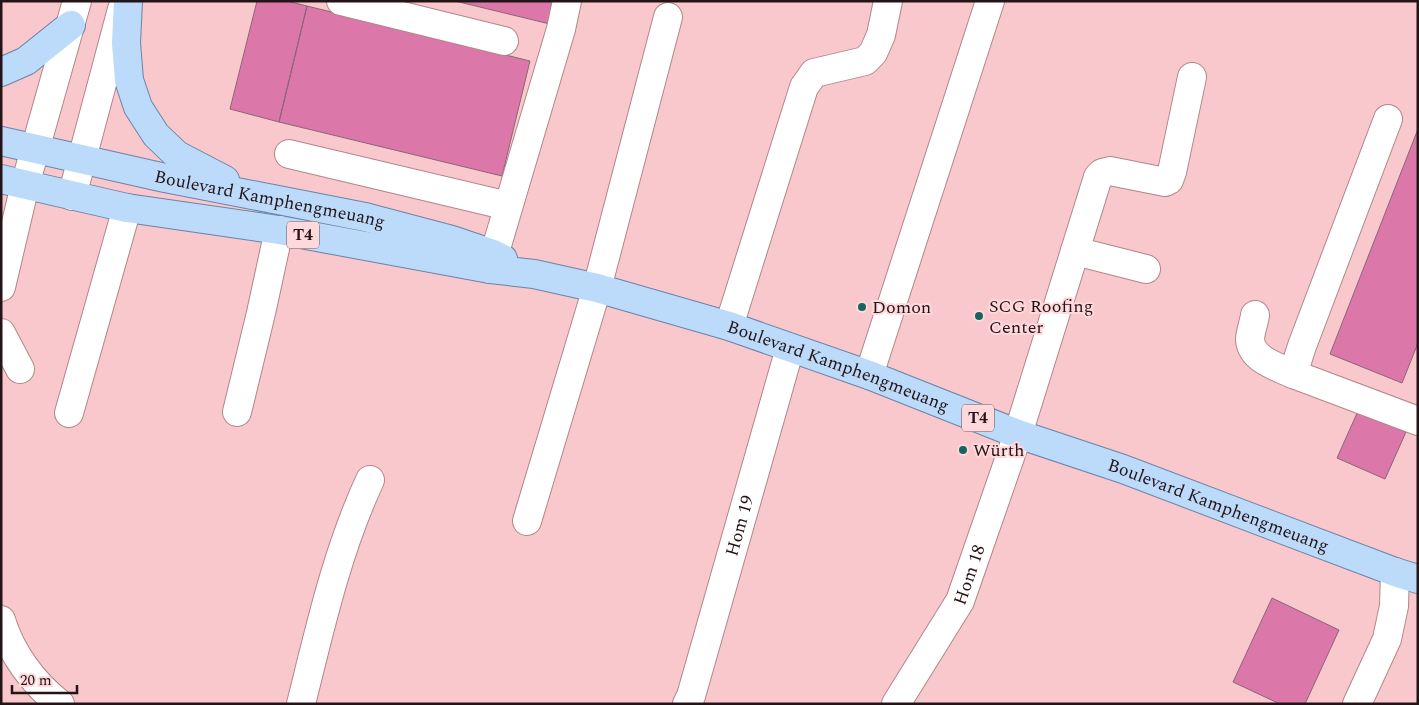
<svg xmlns="http://www.w3.org/2000/svg" width="1419" height="705" viewBox="0 0 1419 705" font-family="Spectral,serif">
<style>
.building{fill:#db78a9;stroke:#8b6576}
.lines{fill:none;stroke-linecap:round;stroke-linejoin:round}
.minor-casing{stroke:#b2868b;stroke-width:30}
.major-casing{stroke:#6a84a7;stroke-width:30}
.minor{stroke:#fff;stroke-width:28}
.major{stroke:#bcdaf9;stroke-width:28}
.poi-dot{fill:#166461;stroke:#ffd8dc;stroke-width:2}
.labels{text-anchor:middle;dominant-baseline:central;stroke-width:4;stroke-linejoin:round;paint-order:stroke}
.shield{fill:#ffd8dc;stroke:#664f52;stroke-width:1}
.shield-label{font-size:16px;font-weight:bold;fill:#251417}
.street-label{font-size:18px;fill:#251417;stroke:#ffd8dc}
.poi-label{font-size:18px;fill:#251417;stroke:#ffd8dc;text-anchor:start}
</style>
<rect width="100%" height="100%" fill="#f8c8cd"/>
<path class="building" d="M 257,1 L 287,1 L 307,6 L 279,122 L 230,109 Z
M 455,1 L 564,1 L 558,26 Z
M 307,6 L 530,61 L 502,176 L 279,122 Z
M 1418,129 L 1418,343 L 1402,383 L 1330,354 Z
M 1358,411 L 1406,432 L 1385,479 L 1337,458 Z
M 1272,598 L 1339,630 L 1305,704 L 1280,704 L 1233,682 Z"/>
<g class="lines">
<defs>
<g id="minor">
<path d="M 341,1 L 504,41"/>
<path d="M 1388,119 L 1302,346 L 1293,374 L 1418,421"/>
<path d="M 289,154 L 508,206"/>
<path d="M 72,196 L 122,9"/>
<path d="M 1075,251 L 1146,269"/>
<path d="M 490,269 L 561,29 L 567,1"/>
<path d="M 1,287 L 25,185 L 77,1"/>
<path d="M 1255,315 C 1254,323 1250,332 1250,340 C 1252,360 1278,367 1293,374"/>
<path d="M 729,326 L 804,87 L 814,73 L 865,61 L 873,53 L 881,35 L 888,1"/>
<path d="M 1,333 L 20,369"/>
<path d="M 869,375 L 990,1"/>
<path d="M 237,412 L 261,313 L 279,230"/>
<path d="M 69,413 L 127,208"/>
<path d="M 527,521 L 597,288 L 668,17"/>
<path d="M 1,620 C 11,653 33,683 60,704"/>
<path d="M 301,704 C 320,628 337,551 370,480"/>
<path id="s1" d="M 687,704 L 691,696 L 790,348"/>
<path id="s2" d="M 896,704 L 960,601 L 1018,434 L 1098,177 L 1102,173 L 1110,171 L 1165,182 L 1169,180 L 1172,172 L 1192,77"/>
<path d="M 1357,704 L 1387,639 L 1394,606 L 1395,572"/>
</g>
<g id="major">
<path d="M 128,1 L 126,43 L 129,80 L 138,107 L 156,135 L 177,155 L 225,180"/>
<path d="M 1,72 L 26,61 L 71,25"/>
<path id="s3" d="M 1,141 L 165,178 L 365,217 L 452,240 L 493,254 L 503,259"/>
<path id="s4" d="M 1,179 L 127,208 L 279,230 L 490,269 L 534,274 L 597,288 L 729,326 L 869,375 L 1018,434 L 1123,469 L 1395,572 L 1418,579"/>
</g>
</defs>
<use href="#minor" class="minor-casing"/>
<use href="#major" class="major-casing"/>
<use href="#minor" class="minor"/>
<use href="#major" class="major"/>
</g>
<g class="poi-dot">
<circle cx="862" cy="307" r="5"/>
<circle cx="979" cy="316" r="5"/>
<circle cx="963" cy="450" r="5"/>
</g>
<g class="labels">
<g class="shield">
<rect x="287" y="221.5" width="32" height="27" rx="4"/>
<rect x="962" y="404.5" width="32" height="27" rx="4"/>
</g>
<g class="shield-label">
<text x="303" y="235">T4</text>
<text x="978" y="418">T4</text>
</g>
<g class="street-label">
<text stroke="none"><textPath href="#s3" startOffset="275">Boulevard Kamphengmeuang</textPath></text>
<text stroke="none"><textPath href="#s4" startOffset="860">Boulevard Kamphengmeuang</textPath></text>
<text stroke="none"><textPath href="#s4" startOffset="1265">Boulevard Kamphengmeuang</textPath></text>
<text stroke="none"><textPath href="#s1" startOffset="186">Hom 19</textPath></text>
<text stroke="none"><textPath href="#s2" startOffset="149">Hom 18</textPath></text>
</g>
<g class="poi-label">
<text x="989" y="306">SCG Roofing<tspan x="989" dy="21">Center</tspan></text>
<text x="872" y="307">Domon</text>
<text x="973" y="450">Würth</text>
</g>
</g>
<rect width="1419" height="705" fill="none" stroke="#251417" stroke-width="5"/>
<path d="M12 685v8h65v-8" fill="none" stroke="#251417" stroke-width="2.5"/>
<text x="20" y="685" font-size="15" fill="#251417" stroke="#ffd8dc" stroke-width="4" paint-order="stroke">20 m</text>
</svg>
